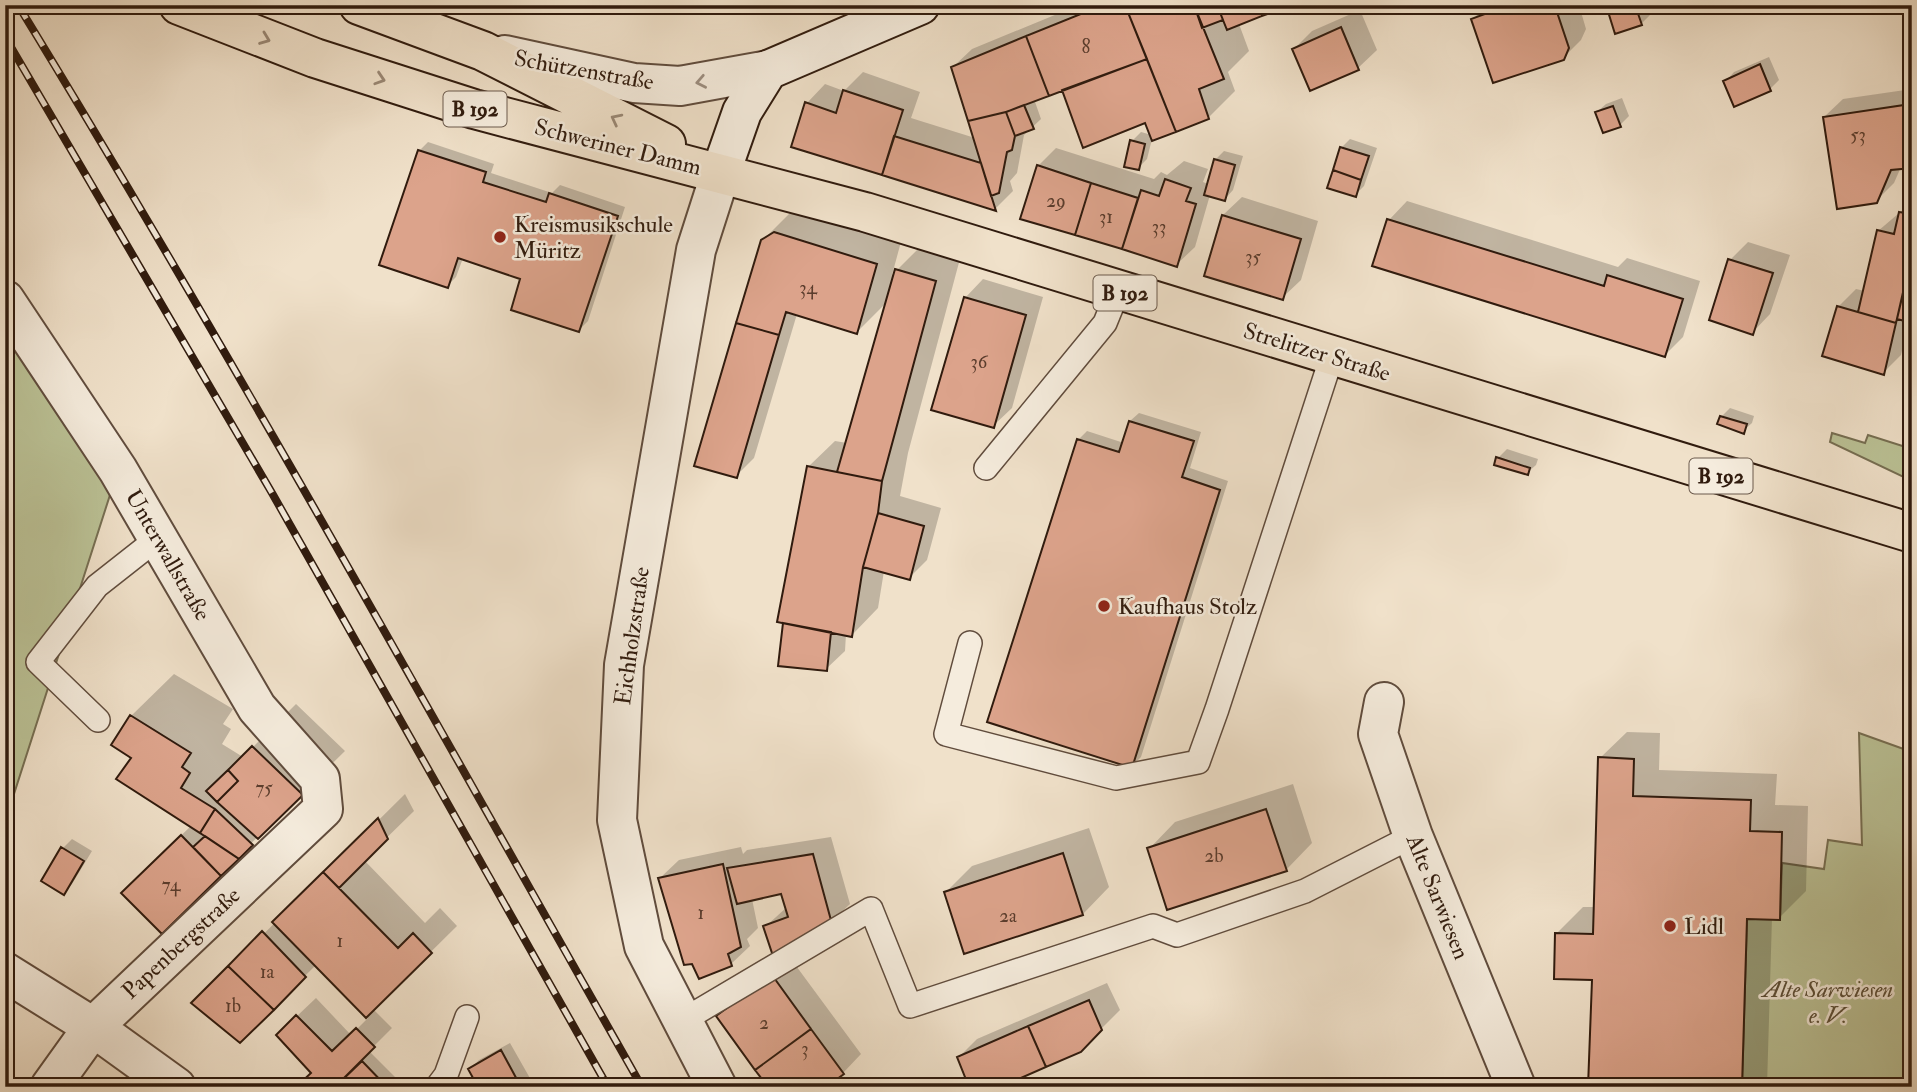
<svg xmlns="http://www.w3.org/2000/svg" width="1917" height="1092" viewBox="0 0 1917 1092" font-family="'IM FELL Double Pica',serif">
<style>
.green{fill:#bbc296;stroke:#766e52;stroke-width:2}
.shadow{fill:#0003}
.building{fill:#dca38b;stroke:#301b0e;stroke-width:2}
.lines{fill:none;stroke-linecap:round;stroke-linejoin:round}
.lane-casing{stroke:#604c3d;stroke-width:26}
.street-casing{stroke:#604c3d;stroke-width:42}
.secondary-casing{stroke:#301b0e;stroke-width:42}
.primary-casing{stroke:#301b0e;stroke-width:42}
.lane{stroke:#f5ecdd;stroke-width:23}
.street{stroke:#f5ecdd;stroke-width:38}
.secondary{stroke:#f5ecdd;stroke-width:38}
.primary{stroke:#f0e1ca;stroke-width:38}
.rail-casing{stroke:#301b0e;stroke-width:8}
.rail{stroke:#f5ecdd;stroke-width:5;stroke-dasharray:16;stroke-linecap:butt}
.oneway{stroke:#9a8875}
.oneway2{stroke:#9c8e80}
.poi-dot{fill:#8f2418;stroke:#f5ecdd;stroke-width:2.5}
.labels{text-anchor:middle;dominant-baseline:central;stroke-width:5;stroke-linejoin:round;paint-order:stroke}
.number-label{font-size:19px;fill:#5b3d2d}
.shield{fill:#f5ecdd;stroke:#6b5a4c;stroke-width:2}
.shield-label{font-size:21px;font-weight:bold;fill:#301b0e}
.street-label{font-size:23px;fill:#301b0e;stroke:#f5ecdd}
.poi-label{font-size:23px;fill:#301b0e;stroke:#f5ecdd;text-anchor:start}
.park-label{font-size:23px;font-style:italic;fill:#5a4d37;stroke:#f5ecdd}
</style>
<rect width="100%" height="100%" fill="#f0e1ca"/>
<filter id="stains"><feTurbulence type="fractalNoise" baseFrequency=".00286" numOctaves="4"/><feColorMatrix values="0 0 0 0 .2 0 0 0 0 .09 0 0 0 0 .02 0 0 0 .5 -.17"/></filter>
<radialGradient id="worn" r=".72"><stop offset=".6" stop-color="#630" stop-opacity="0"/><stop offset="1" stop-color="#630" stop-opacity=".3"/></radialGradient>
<path class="green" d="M 5,300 L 118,470 L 5,822 Z
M 1832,433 L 1865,443 L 1868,435 L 1912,449 L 1912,481 L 1830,442 Z
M 1859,733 L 1912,752 L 1912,1087 L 1742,1087 L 1747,919 L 1780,919 L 1782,863 L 1824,869 L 1828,840 L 1862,845 Z"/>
<path class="shadow" d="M 1079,5 L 1289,5 L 1239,24 L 1249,51 L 1228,72 L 1235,91 L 1208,118 L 1152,139 L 1147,159 L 1138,168 L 1132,141 L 1141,132 L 1152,135 L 1146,120 L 1063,88 L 1034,99 L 1041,119 L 1024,135 L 1017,173 L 1010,181 L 1013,191 L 995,209 L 793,146 L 807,103 L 825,84 L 844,91 L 863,72 L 920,92 L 911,118 L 975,138 L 953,67 L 972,49 Z
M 1487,5 L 1579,5 L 1586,29 L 1581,40 L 1563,58 L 1473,19 Z
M 1607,5 L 1647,5 L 1650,15 L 1641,24 Z
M 1360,10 L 1377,50 L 1358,68 L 1311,89 L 1294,49 L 1312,31 Z
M 1769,57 L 1779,80 L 1770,89 L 1735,105 L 1726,81 L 1734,72 Z
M 1912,89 L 1912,166 L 1901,167 L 1894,183 L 1876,201 L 1824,117 L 1843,99 Z
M 1622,98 L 1629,116 L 1620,125 L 1597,112 L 1606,104 Z
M 1350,139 L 1377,148 L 1364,186 L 1355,195 L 1341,148 Z
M 428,142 L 494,164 L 491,173 L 552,193 L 560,185 L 625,207 L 588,321 L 579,330 L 523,278 L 463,258 L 456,277 L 447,286 L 419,151 Z
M 1056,148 L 1154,179 L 1161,172 L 1167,175 L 1184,161 L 1208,169 L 1203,182 L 1208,184 L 1215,160 L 1224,151 L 1243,156 L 1233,190 L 1225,199 L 1210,195 L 1195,247 L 1176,265 L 1023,217 L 1038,166 Z
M 1242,197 L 1318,221 L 1301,280 L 1282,298 L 1223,215 Z
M 1407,201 L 1618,267 L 1627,258 L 1700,281 L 1683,337 L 1665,355 L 1375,265 L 1389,220 Z
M 1912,202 L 1912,321 L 1909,320 L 1901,355 L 1883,373 L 1838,307 L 1856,289 L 1865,291 L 1878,231 Z
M 801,207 L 902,238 L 892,275 L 923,244 L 961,255 L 908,453 L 900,496 L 941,508 L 927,560 L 909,578 L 884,571 L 878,608 L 852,635 L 846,634 L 845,651 L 826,669 L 808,467 L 835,441 L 847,443 L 887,302 L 857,332 L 797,314 L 754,458 L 736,476 L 762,241 L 789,214 Z
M 1748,242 L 1790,255 L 1770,314 L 1752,333 L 1730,260 Z
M 983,279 L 1043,297 L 1012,408 L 993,426 L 965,298 Z
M 1730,408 L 1754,416 L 1752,423 L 1743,431 L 1721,417 Z
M 1139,413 L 1201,432 L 1190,468 L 1228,481 L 1141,757 L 1132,766 L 1078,440 L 1087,431 L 1124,443 L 1130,421 Z
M 1507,449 L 1538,459 L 1536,465 L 1527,473 L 1498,458 Z
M 174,674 L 233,709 L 223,724 L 231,729 L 222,744 L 243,757 L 296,704 L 345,751 L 162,931 L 166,850 L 192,825 L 133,757 L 131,716 Z
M 1627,732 L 1660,733 L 1659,770 L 1777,774 L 1775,805 L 1808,806 L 1806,891 L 1779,918 L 1772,918 L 1767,1087 L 1590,1087 L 1593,978 L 1557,933 L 1583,907 L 1596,907 L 1600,758 Z
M 1293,784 L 1312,843 L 1286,870 L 1149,849 L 1175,822 Z
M 405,794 L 414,811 L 364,860 L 425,923 L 440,908 L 457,926 L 373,1009 L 392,1028 L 369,1051 L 402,1084 L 400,1087 L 298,1087 L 313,1072 L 296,1017 L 316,998 L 351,1035 L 368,1018 L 316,965 L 240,1040 L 194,1003 Z
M 1089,828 L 1109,887 L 1083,914 L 946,892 L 972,866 Z
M 831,837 L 850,904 L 831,922 L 765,927 L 787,907 L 782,892 L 752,899 L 758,928 L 747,939 L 750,946 L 731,964 L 700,977 L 660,878 L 679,860 L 741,847 L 743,854 L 747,850 Z
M 72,839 L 92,851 L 72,884 L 63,893 L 63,848 Z
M 791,959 L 861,1054 L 843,1073 L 718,1016 L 736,998 Z
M 1107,983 L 1120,1010 L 1080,1050 L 959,1057 L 977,1039 Z
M 510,1043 L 535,1087 L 480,1087 L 470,1069 L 479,1060 Z
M 5,1072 L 12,1080 L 5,1086 Z"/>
<path class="building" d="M 1103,5 L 1125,5 L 1147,59 L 1049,96 L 1026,36 Z
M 1125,5 L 1194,5 L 1224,79 L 1199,89 L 1209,119 L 1176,132 Z
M 1194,5 L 1217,5 L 1223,20 L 1202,28 Z
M 1217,5 L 1259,5 L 1262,16 L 1227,30 Z
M 1259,5 L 1293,5 L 1262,16 Z
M 1494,5 L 1561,5 L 1557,12 L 1569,48 L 1564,60 L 1493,83 L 1471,19 L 1496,10 Z
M 1606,5 L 1635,5 L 1642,25 L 1615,34 Z
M 1341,27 L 1359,70 L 1310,91 L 1292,49 Z
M 1026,36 L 1049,96 L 1006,112 L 968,121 L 951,67 Z
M 1147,59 L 1176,132 L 1152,141 L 1145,123 L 1083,148 L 1062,90 Z
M 1760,64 L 1771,91 L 1734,107 L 1723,81 Z
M 843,90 L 903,110 L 882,175 L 791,147 L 805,102 L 836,113 Z
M 1911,104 L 1912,168 L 1891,170 L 1877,203 L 1837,209 L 1823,117 Z
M 1024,105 L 1034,129 L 1015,136 L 1006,112 Z
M 1613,106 L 1621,127 L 1603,133 L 1595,112 Z
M 1006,112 L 1015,136 L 1012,150 L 1007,152 L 999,193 L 991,196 L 968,121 Z
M 894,136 L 981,163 L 996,211 L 882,175 Z
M 1130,140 L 1145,144 L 1139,170 L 1124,167 Z
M 1340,147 L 1369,156 L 1361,180 L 1333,170 Z
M 418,150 L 486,172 L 483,182 L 546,202 L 549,193 L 618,216 L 579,332 L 511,310 L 520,279 L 458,258 L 448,288 L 379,265 Z
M 1214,159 L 1235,165 L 1225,201 L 1204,195 Z
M 1037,165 L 1091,183 L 1075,235 L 1020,219 Z
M 1333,170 L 1361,180 L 1356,197 L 1327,188 Z
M 1165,179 L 1191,188 L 1186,201 L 1196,204 L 1177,267 L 1122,249 L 1141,190 L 1159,196 Z
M 1091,183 L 1138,198 L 1122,249 L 1075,235 Z
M 1899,212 L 1912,214 L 1912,253 L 1896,323 L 1858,312 L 1877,230 L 1894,234 Z
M 1222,215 L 1301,239 L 1283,300 L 1204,276 Z
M 1387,219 L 1604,286 L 1607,275 L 1683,299 L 1665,357 L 1372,266 Z
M 774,232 L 877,264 L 857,334 L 786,312 L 779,335 L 736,323 L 761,240 Z
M 1728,259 L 1773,273 L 1753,335 L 1709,320 Z
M 895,269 L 936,281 L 882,481 L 837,472 Z
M 1908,272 L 1912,273 L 1912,323 L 1897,319 Z
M 964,297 L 1026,315 L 994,428 L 931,410 Z
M 1837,306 L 1896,323 L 1884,375 L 1822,356 Z
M 736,323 L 779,335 L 737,478 L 694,466 Z
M 1720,416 L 1747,424 L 1744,434 L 1717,424 Z
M 1129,421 L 1194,441 L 1182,477 L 1220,490 L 1132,768 L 987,722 L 1077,439 L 1119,452 Z
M 1496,457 L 1530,468 L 1528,475 L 1494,465 Z
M 807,466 L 882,481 L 878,513 L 863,567 L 852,637 L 777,622 Z
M 878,513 L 924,526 L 910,580 L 863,567 Z
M 783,623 L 831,632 L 827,671 L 778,666 Z
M 130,715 L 191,753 L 182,767 L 190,773 L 181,788 L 215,809 L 200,833 L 116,779 L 131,758 L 111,745 Z
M 252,746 L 303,795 L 258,839 L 217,802 L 238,781 L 228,770 Z
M 1598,757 L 1634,759 L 1633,796 L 1751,800 L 1750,831 L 1782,832 L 1780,920 L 1747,919 L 1742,1087 L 1588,1087 L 1592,980 L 1554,979 L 1555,933 L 1593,934 Z
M 228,770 L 238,781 L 217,802 L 206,791 Z
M 215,809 L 253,845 L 239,859 L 200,833 Z
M 1266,809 L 1287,871 L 1167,910 L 1147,848 Z
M 378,818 L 388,839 L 339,888 L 323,872 Z
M 181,835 L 221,876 L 162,934 L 121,893 Z
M 205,836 L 239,859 L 221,876 L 193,847 Z
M 61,847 L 84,861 L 64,895 L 41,881 Z
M 1063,853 L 1083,915 L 964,954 L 944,892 Z
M 813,854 L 832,924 L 773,956 L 763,926 L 788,917 L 781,894 L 737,904 L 727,868 Z
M 723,864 L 741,947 L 728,954 L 732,966 L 699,979 L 692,964 L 684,965 L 658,878 Z
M 323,872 L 398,948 L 413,933 L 432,953 L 366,1018 L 272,922 Z
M 262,931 L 306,977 L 274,1010 L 228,966 Z
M 228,966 L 274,1010 L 240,1043 L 191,1003 Z
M 772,975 L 811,1029 L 755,1070 L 716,1016 Z
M 1089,1000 L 1102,1030 L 1081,1052 L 1046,1067 L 1028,1026 Z
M 296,1015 L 332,1051 L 356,1028 L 375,1047 L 335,1087 L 296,1087 L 311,1073 L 276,1035 Z
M 1028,1026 L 1046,1067 L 1000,1087 L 969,1087 L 957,1057 Z
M 811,1029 L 844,1074 L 826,1087 L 768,1087 L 755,1070 Z
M 501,1050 L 521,1087 L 478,1087 L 468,1069 Z
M 362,1061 L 387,1087 L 335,1087 Z"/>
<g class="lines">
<defs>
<path id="lane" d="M 986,468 L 1105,323 L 1118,291
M 970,643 L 946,734 L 1116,778 L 1198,762 L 1217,709 L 1332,356
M 98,720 L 38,662 L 97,586 L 158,538
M 682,1021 L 871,909 L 910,1006 L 1153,926 L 1177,935 L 1305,891 L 1413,836
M 437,1087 L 446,1075 L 467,1017"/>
<path id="street" d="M 505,55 L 634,83 L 680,86 L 768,70
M 5,300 L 118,470 L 257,708 L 320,779 L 323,809 L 93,1027 L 50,1087
M 1384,702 L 1378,734 L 1413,836 L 1516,1087
M 5,972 L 93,1027 L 176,1087
M 717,1087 L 644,946 L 617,820 L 624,665 L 696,250 L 721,172"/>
<path id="secondary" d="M 721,172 L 742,112 L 768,70 L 920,5"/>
<path id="primary" d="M 179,5 L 315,58 L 474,109 L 865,212 L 1912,533
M 359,5 L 483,51 L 666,144"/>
</defs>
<use href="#lane" class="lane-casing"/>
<use href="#street" class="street-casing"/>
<use href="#secondary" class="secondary-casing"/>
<use href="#primary" class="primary-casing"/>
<use href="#lane" class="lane"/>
<use href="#street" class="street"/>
<use href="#secondary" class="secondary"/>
<use href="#primary" class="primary"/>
<defs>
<path id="rail" d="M 18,5 C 235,360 437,725 642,1087
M 5,37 L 272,493 L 608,1087"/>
</defs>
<use href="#rail" class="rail-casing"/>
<use href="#rail" class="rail"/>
</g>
<defs><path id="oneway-chevron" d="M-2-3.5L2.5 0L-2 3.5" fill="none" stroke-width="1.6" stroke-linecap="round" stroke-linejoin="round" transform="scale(1.75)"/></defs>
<g class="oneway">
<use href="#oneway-chevron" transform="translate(265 39) rotate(21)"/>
<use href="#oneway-chevron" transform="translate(380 79) rotate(18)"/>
<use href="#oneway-chevron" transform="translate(616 119) rotate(-153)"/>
</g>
<use class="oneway2" href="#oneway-chevron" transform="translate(701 82) rotate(169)"/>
<g class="poi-dot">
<circle cx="500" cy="237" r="7"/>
<circle cx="1104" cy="606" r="7"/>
<circle cx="1670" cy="926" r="7"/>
</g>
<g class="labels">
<g class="number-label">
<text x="1086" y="47">8</text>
<text x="1858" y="135">53</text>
<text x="1056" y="201">29</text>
<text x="1106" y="217">31</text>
<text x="1159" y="227">33</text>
<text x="1253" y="257">35</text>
<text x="808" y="288">34</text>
<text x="979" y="362">36</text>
<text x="264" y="788">75</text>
<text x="1214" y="856">2b</text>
<text x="171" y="885">74</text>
<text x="701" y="913">1</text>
<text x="1008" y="916">2a</text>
<text x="340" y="941">1</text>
<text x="267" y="972">1a</text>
<text x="233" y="1006">1b</text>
<text x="764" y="1023">2</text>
<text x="805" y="1049">3</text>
</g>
<g class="shield">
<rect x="443.5" y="91.5" width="63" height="35" rx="5"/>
<rect x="1093.5" y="275.5" width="63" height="35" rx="5"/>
<rect x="1689.5" y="458.5" width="63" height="35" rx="5"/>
</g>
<g class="shield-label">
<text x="475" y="109">B 192</text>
<text x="1125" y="293">B 192</text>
<text x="1721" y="476">B 192</text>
</g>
<g class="street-label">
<text transform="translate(584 70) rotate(10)">Schützenstraße</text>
<text transform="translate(618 147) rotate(14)">Schweriner Damm</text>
<text transform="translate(1317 352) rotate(17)">Strelitzer Straße</text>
<text transform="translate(168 555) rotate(60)">Unterwallstraße</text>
<text transform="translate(632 636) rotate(-82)">Eichholzstraße</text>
<text transform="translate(1438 897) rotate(68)">Alte Sarwiesen</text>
<text transform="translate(181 943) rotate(-43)">Papenbergstraße</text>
</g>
<g class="poi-label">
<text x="514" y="224">Kreismusikschule<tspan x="514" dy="26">Müritz</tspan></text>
<text x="1118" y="606">Kaufhaus Stolz</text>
<text x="1684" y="926">Lidl</text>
</g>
<g class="park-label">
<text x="1828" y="989">Alte Sarwiesen<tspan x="1828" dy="26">e. V.</tspan></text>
</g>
</g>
<rect width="1917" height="1092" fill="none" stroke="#f0e1ca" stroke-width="28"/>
<rect x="7" y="7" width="1903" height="1078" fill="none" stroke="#301b0e" stroke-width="3.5"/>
<rect x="14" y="14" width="1889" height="1064" fill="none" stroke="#301b0e" stroke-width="2"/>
<rect width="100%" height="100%" filter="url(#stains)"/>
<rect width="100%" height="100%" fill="url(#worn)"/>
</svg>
